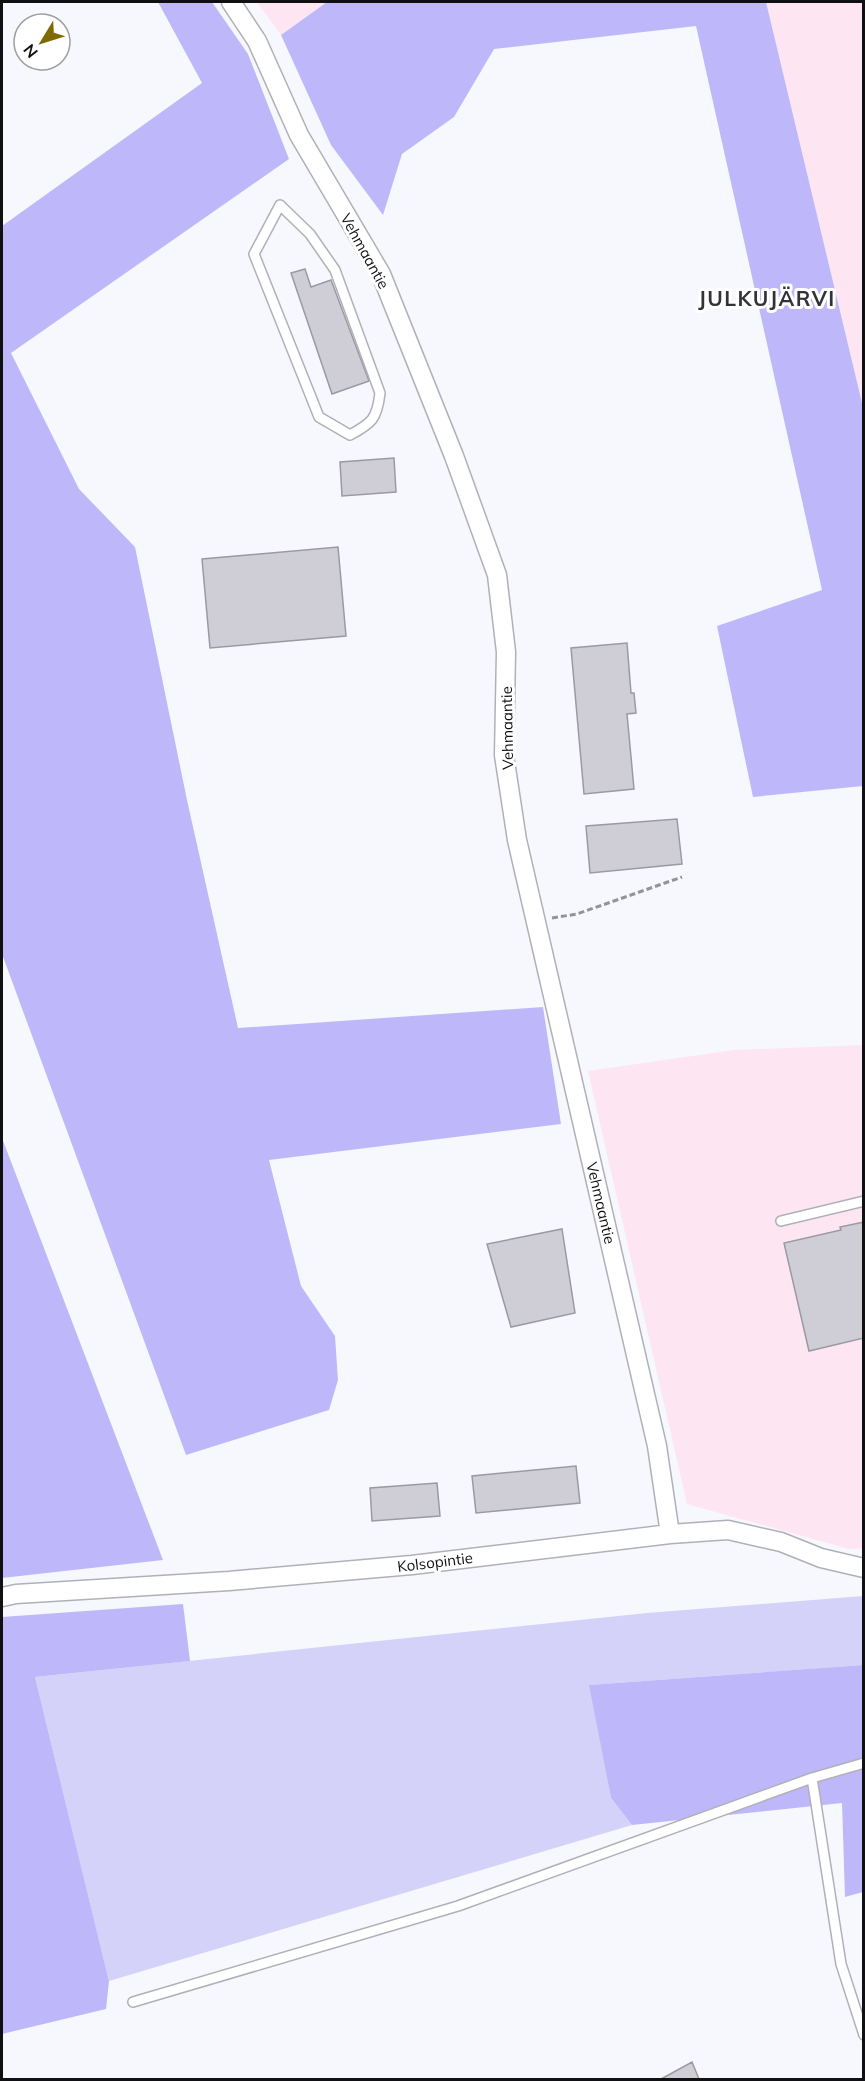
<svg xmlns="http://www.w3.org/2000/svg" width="865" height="2081" viewBox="0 0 865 2081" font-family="Mulish,sans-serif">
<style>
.industrial{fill:#fde6f2}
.green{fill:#d5d2f9}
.forest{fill:#beb8fb}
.building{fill:#cfced7;stroke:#9a9aa2;stroke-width:1.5}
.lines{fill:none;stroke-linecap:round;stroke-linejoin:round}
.lane-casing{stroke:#b0b0b9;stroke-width:12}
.street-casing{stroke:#b0b0b9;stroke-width:21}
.path{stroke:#939398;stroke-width:3;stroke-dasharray:6 3;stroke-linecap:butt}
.lane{stroke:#fff;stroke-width:9}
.street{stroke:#fff;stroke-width:18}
.labels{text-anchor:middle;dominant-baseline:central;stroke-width:6;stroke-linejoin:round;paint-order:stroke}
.street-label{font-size:15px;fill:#101013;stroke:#fff}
.district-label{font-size:21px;font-weight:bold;letter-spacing:1.5px;fill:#323239;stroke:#fff}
</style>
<rect width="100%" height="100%" fill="#f7f7fe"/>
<path class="industrial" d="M 257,2 L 327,2 L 281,35 Z
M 766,2 L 863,2 L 863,407 Z
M 863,1045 L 863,1548 L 849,1549 L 687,1504 L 588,1071 L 734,1050 Z"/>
<path class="green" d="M 863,1596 L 863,1665 L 590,1685 L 611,1798 L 632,1825 L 109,1981 L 35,1677 L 647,1613 Z"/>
<path class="forest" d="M 158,2 L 212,2 L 248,54 L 289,159 L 11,353 L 79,489 L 135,547 L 187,800 L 238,1028 L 543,1007 L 561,1124 L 269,1160 L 301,1286 L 335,1336 L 338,1380 L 329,1410 L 186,1455 L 2,954 L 2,226 L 202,83 Z
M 327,2 L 766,2 L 863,407 L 863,786 L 753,797 L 717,626 L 822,590 L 696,26 L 494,49 L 454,117 L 402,154 L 383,215 L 331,145 L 281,35 Z
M 2,1138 L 163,1560 L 2,1578 Z
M 183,1604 L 190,1661 L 35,1677 L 109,1981 L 106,2009 L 2,2034 L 2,1617 Z
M 863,1665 L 863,1892 L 845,1897 L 842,1803 L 632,1825 L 611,1798 L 589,1685 Z"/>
<path class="building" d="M 305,269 L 311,287 L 331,280 L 369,381 L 332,394 L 291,273 Z
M 394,458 L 396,492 L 342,496 L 340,462 Z
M 338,547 L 346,636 L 210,648 L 202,559 Z
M 627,643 L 631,693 L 634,693 L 636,713 L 627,714 L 634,789 L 584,794 L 571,648 Z
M 677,819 L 682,864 L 590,873 L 586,826 Z
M 864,1222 L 864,1338 L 809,1351 L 784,1243 L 841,1230 L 840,1227 Z
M 562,1229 L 575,1313 L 511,1327 L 487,1244 Z
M 576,1466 L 580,1503 L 476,1513 L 472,1476 Z
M 437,1483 L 440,1516 L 372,1521 L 370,1488 Z
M 692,2062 L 699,2079 L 661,2079 Z"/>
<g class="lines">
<defs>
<path id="lane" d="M 280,205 L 310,234 L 335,270 L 380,393 C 377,419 372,423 350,435 L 319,417 L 254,254 Z
M 781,1221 L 864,1201
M 812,1778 L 841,1964 L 864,2035
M 133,2002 L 458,1906 L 812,1778 L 864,1763"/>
<path id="street" d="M 231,2 L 257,41 L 299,135 L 381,274 L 454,456 L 497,575 L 506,652 L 504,755 L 517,840 L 657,1446 L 670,1534
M 2,1597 L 16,1594 L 229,1581 L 412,1565 L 670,1534 L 728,1530 L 781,1542 L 821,1558 L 864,1568"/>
</defs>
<use href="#lane" class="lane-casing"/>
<use href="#street" class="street-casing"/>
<path class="path" d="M 552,918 L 577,914 L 682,877"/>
<use href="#lane" class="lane"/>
<use href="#street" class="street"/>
</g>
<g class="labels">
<g class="street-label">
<text transform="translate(365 251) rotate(61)">Vehmaantie</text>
<text transform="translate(507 728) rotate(-91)">Vehmaantie</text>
<text transform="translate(601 1203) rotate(77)">Vehmaantie</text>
<text transform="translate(435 1562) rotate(-7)">Kolsopintie</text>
</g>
<g class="district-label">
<text x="767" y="298">JULKUJÄRVI</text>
</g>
</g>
<rect width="865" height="2081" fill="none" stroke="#101013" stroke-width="6"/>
<g transform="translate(42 42) rotate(232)"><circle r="28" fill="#ffffff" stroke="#9f9fa1" stroke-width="1.5"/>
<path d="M0-4.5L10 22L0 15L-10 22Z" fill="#806900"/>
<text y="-9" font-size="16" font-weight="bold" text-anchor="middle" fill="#101013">N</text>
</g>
</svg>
